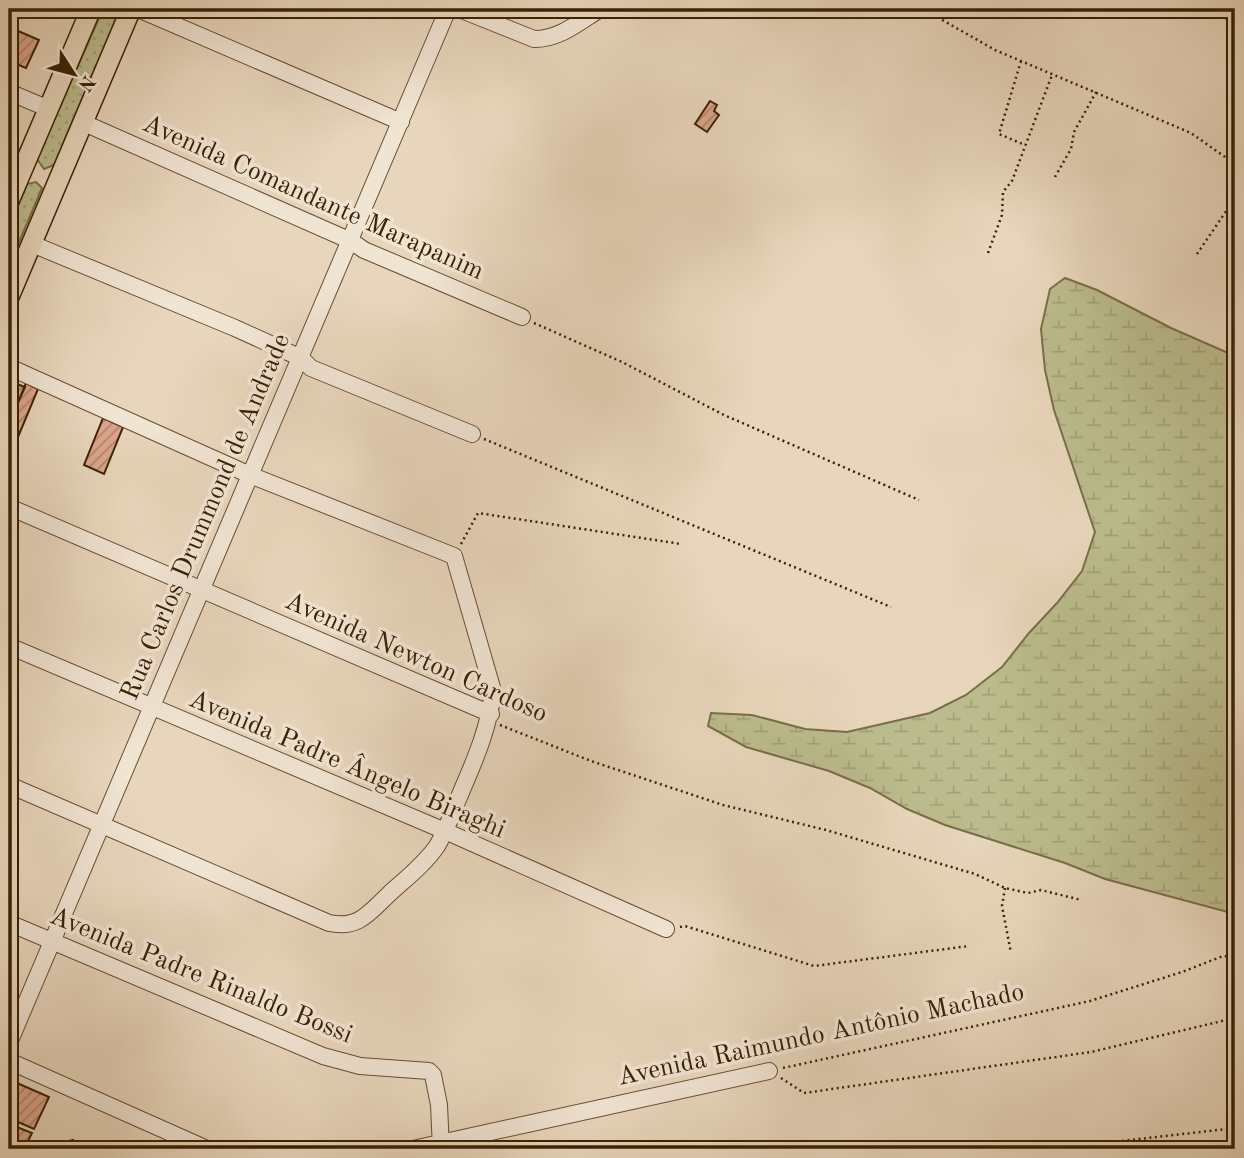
<svg xmlns="http://www.w3.org/2000/svg" width="1244" height="1158" viewBox="0 0 1244 1158" font-family="'Old Standard TT',serif">
<style>
.grass{fill:url(#grass-dots);stroke:#7a6e47;stroke-width:2}
.wetland{fill:url(#wetland-marsh);stroke:#7a6e47;stroke-width:2}
.building{fill:url(#building-hatch);stroke:#3a2101;stroke-width:2}
.lines{fill:none;stroke-linecap:round;stroke-linejoin:round}
.minor-casing{stroke:#664e30;stroke-width:18}
.major-casing{stroke:#3a2101;stroke-width:22}
.path{stroke:#3a2101;stroke-width:2.5;stroke-dasharray:2 3.5;stroke-linecap:butt}
.minor{stroke:#f0e4d3;stroke-width:16}
.major{stroke:#e8d6bc;stroke-width:19}
.labels{text-anchor:middle;dominant-baseline:central;stroke-width:7;stroke-linejoin:round;paint-order:stroke}
.street-label{font-size:26px;fill:#3a2101;stroke:#f0e4d3}
</style>
<defs>
<pattern id="grass-dots" width="8" height="8" patternUnits="userSpaceOnUse" patternTransform="scale(1.75)"><rect width="8" height="8" fill="#bbbc8d"/><path d="M2 2h.1M6 6h.1" fill="none" stroke="#a2a178" stroke-width="1.8" stroke-linecap="round"/></pattern>
<pattern id="wetland-marsh" width="20" height="14" patternUnits="userSpaceOnUse" patternTransform="scale(1.75)"><rect width="20" height="14" fill="#bbbc8d"/><path d="M1 5h8M5 5V1M11 12h8M15 12V8" fill="none" stroke="#a2a178"/></pattern>
<pattern id="building-hatch" width="6" height="6" patternUnits="userSpaceOnUse" patternTransform="scale(1.75)"><rect width="6" height="6" fill="#dba58a"/><path d="M-1 1l2-2M0 6l6-6M5 7l2-2" fill="none" stroke="#b3866e"/></pattern>
</defs>
<rect width="100%" height="100%" fill="#e8d6bc"/>
<filter id="stains"><feTurbulence type="fractalNoise" baseFrequency=".00286" numOctaves="4"/><feColorMatrix values="0 0 0 0 .2 0 0 0 0 .09 0 0 0 0 .02 0 0 0 .5 -.17"/></filter>
<radialGradient id="worn" r=".72"><stop offset=".6" stop-color="#630" stop-opacity="0"/><stop offset="1" stop-color="#630" stop-opacity=".3"/></radialGradient>
<path class="grass" d="M 103,9 L 120,9 L 54,165 L 44,169 L 37,159 Z
M 36,182 L 42,188 L 9,266 L 9,228 L 27,184 Z"/>
<path class="wetland" d="M 1065,278 L 1097,290 L 1171,328 L 1235,356 L 1235,914 L 1105,879 L 1065,863 L 945,825 L 907,809 L 870,788 L 829,771 L 746,747 L 708,726 L 711,713 L 752,715 L 805,729 L 847,732 L 930,713 L 966,695 L 1002,667 L 1029,633 L 1057,603 L 1082,571 L 1095,532 L 1054,410 L 1045,370 L 1041,329 L 1050,289 Z"/>
<path class="building" d="M 9,27 L 39,40 L 26,68 L 9,61 Z
M 710,101 L 717,105 L 714,111 L 719,115 L 707,132 L 695,124 Z
M 9,381 L 25,387 L 13,414 L 9,412 Z
M 26,383 L 38,389 L 18,437 L 9,434 L 9,424 Z
M 103,418 L 123,427 L 104,474 L 84,465 Z
M 17,1083 L 49,1097 L 34,1129 L 9,1118 L 9,1099 Z
M 9,1124 L 32,1133 L 24,1149 L 9,1149 Z
M 73,1140 L 76,1149 L 40,1149 L 40,1148 Z"/>
<g class="lines">
<defs>
<path id="minor" d="M 138,9 L 401,122
M 459,9 L 534,39 C 560,39 579,22 600,9
M 9,92 L 49,109
M 84,123 L 351,241 L 364,250 L 522,317
M 32,244 L 235,328 L 301,358 L 311,368 L 472,434
M 9,367 L 250,475 L 454,556 L 493,691 C 489,729 474,762 459,797 C 452,814 446,831 437,846 C 424,865 404,880 388,895 C 368,914 358,929 329,923 L 9,785
M 9,507 L 491,714
M 9,646 L 445,831 L 666,929
M 9,923 L 323,1056 L 360,1066 L 429,1071 L 433,1075 L 439,1105 L 441,1149
M 9,1043 L 448,9
M 9,1061 L 207,1149
M 413,1149 L 769,1071"/>
<path id="major" d="M 9,201 L 91,9
M 9,297 L 131,9"/>
</defs>
<use href="#minor" class="minor-casing"/>
<use href="#major" class="major-casing"/>
<path class="path" d="M 923,9 L 995,50 L 1191,133 L 1235,164
M 1194,9 L 1235,21
M 1021,61 L 999,134 L 1025,145
M 1055,177 L 1071,149 L 1074,132 L 1096,92
M 988,253 L 1002,215 L 1003,192 L 1012,181 L 1052,75
M 1197,254 L 1235,198
M 534,323 L 622,362 L 724,415 L 919,500
M 484,439 L 891,607
M 461,544 L 478,513 L 681,544
M 500,725 L 591,761 L 723,805 L 826,830 L 975,874 L 1005,888 L 1028,893 L 1041,890 L 1081,900
M 1005,888 L 1002,906 L 1011,953
M 680,927 L 685,926 L 814,966 L 969,946
M 783,1068 L 1090,1001 L 1182,972 L 1223,956 L 1235,957
M 781,1078 L 804,1093 L 1091,1052 L 1235,1018
M 1051,1149 L 1235,1128"/>
<use href="#minor" class="minor"/>
<use href="#major" class="major"/>
</g>
<g class="labels">
<g class="street-label">
<text transform="translate(313 198) rotate(24)">Avenida Comandante Marapanim</text>
<text transform="translate(206 517) rotate(-67)">Rua Carlos Drummond de Andrade</text>
<text transform="translate(416 658) rotate(24)">Avenida Newton Cardoso</text>
<text transform="translate(347 765) rotate(23)">Avenida Padre Ângelo Biraghi</text>
<text transform="translate(201 976) rotate(22)">Avenida Padre Rinaldo Bossi</text>
<text transform="translate(821 1035) rotate(-12)">Avenida Raimundo Antônio Machado</text>
</g>
</g>
<rect width="1244" height="1158" fill="none" stroke="#e8d6bc" stroke-width="35"/>
<rect x="10" y="10" width="1223" height="1137" fill="none" stroke="#3a2101" stroke-width="3.5"/>
<rect x="18" y="18" width="1209" height="1123" fill="none" stroke="#3a2101" stroke-width="2"/>
<g transform="translate(74 74) rotate(126)" stroke="#f0e4d3" stroke-width="5" paint-order="stroke">
<path d="M0-5L12 26L0 18L-12 26Z" fill="#3a2101"/>
<text y="-10" font-size="19" font-weight="bold" text-anchor="middle" fill="#3a2101">N</text>
</g>
<rect width="100%" height="100%" filter="url(#stains)"/>
<rect width="100%" height="100%" fill="url(#worn)"/>
</svg>
